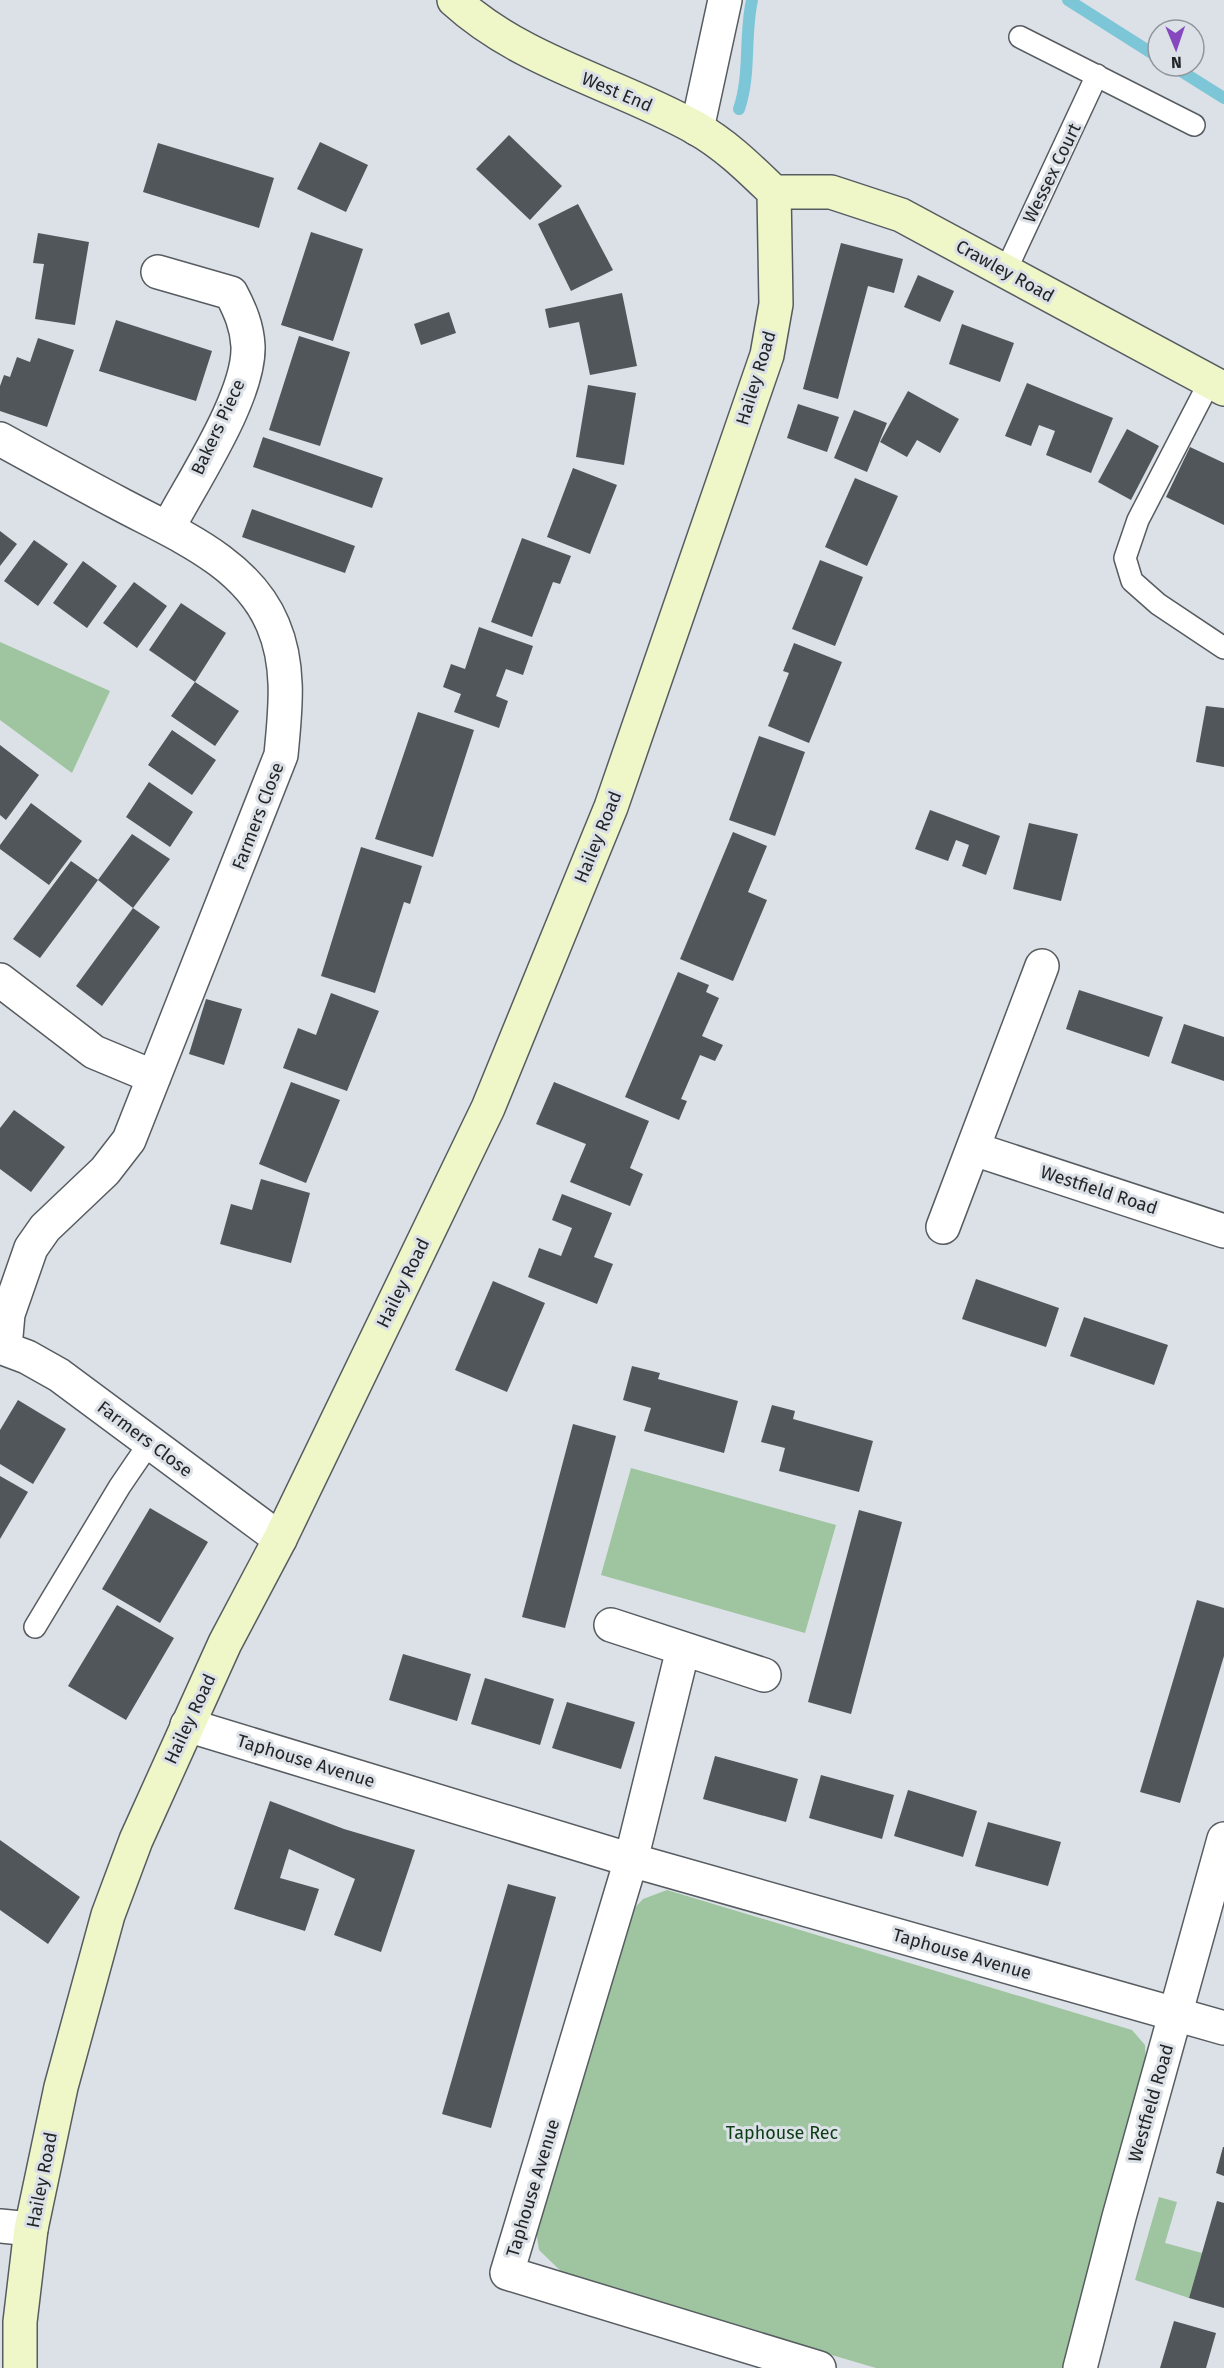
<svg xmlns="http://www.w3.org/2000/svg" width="1224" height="2368" viewBox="0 0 1224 2368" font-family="'Fira Sans',sans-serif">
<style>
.green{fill:#9ec59f}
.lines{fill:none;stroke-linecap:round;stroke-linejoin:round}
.stream{stroke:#7dc6d8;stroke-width:12}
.building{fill:#51565b}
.lane-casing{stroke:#575c61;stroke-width:24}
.street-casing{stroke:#575c61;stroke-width:36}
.secondary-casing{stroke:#575c61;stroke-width:36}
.lane{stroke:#fff;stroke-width:21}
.street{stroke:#fff;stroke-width:33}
.secondary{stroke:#eff7c9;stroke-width:33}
.labels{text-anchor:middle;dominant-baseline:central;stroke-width:6;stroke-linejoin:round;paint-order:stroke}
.street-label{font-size:18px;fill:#232527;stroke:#dbe1e7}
.park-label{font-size:18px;fill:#0c3d14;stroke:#dbe1e7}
</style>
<rect width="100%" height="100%" fill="#dbe1e7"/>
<path class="green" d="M 0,642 L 110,691 L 72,773 L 0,720 Z
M 631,1468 L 836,1525 L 805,1633 L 601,1575 Z
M 667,1890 L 1132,2030 L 1145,2045 L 1146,2070 L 1062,2368 L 876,2368 L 567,2277 L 539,2250 L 536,2230 L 625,1918 L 643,1899 Z
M 1159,2197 L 1177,2202 L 1165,2243 L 1202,2253 L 1189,2298 L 1135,2280 Z"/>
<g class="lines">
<path class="stream" d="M 1068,0 L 1158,57
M 1173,66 L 1224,98
M 739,109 C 751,74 744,37 752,0"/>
</g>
<path class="building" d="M 509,135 L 562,186 L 530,220 L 476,169 Z
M 320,142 L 368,165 L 346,212 L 297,189 Z
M 158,143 L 274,178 L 259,228 L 143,192 Z
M 578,204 L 613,270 L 571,291 L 538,224 Z
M 311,232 L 363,249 L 333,341 L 281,325 Z
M 38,233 L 89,242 L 75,325 L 35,319 L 44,264 L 33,263 Z
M 841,243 L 903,259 L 894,293 L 868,286 L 838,399 L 803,389 Z
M 918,275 L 954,291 L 940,322 L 904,307 Z
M 622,293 L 637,366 L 590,375 L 579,322 L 549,328 L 545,309 Z
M 449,312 L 456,333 L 421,345 L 414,324 Z
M 116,320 L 212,351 L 196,401 L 99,371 Z
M 962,324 L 1014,343 L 1000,382 L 949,364 Z
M 299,336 L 350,352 L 320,446 L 269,430 Z
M 38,338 L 74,350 L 47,427 L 0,411 L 0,386 L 4,375 L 10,377 L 17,357 L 30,362 Z
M 1027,383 L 1113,418 L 1091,473 L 1046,455 L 1055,431 L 1039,425 L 1031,446 L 1005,436 Z
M 588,385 L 636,393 L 624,465 L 576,457 Z
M 908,391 L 959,419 L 940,453 L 917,440 L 907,457 L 880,442 Z
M 798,404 L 839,417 L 827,452 L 787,438 Z
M 854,410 L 887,423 L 867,472 L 834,458 Z
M 1127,429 L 1159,446 L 1131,500 L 1098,482 Z
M 263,437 L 383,478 L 372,508 L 253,467 Z
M 1190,447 L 1224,463 L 1224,525 L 1166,497 Z
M 573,468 L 617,485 L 590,554 L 547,537 Z
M 855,478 L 898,496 L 867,566 L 825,547 Z
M 252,509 L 355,546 L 345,573 L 242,537 Z
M 0,531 L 17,544 L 0,566 Z
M 522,538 L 571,556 L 560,584 L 553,582 L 532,637 L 491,622 Z
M 34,540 L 68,564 L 38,606 L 4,581 Z
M 820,560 L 863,577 L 835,646 L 792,629 Z
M 83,561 L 117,586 L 87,628 L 53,603 Z
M 134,582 L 167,606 L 137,648 L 103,623 Z
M 181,603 L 226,633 L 195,682 L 149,650 Z
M 479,627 L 533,646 L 523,675 L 506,669 L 496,696 L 508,701 L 499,728 L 454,712 L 461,694 L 443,687 L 451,664 L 465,669 Z
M 794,643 L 842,662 L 809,743 L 768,726 L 789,673 L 783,671 Z
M 195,682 L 239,711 L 215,746 L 171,716 Z
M 1206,706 L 1224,708 L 1224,767 L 1196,762 Z
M 418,712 L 474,730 L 433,857 L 375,839 Z
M 172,730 L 216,760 L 192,795 L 148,765 Z
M 759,736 L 805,752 L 775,836 L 729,820 Z
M 0,745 L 39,775 L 6,820 L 0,815 Z
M 149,782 L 193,812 L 170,847 L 126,817 Z
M 31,803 L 82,841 L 49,885 L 0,849 L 0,845 Z
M 930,810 L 1000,836 L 986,875 L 962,866 L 969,845 L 956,840 L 948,861 L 915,849 Z
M 1029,823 L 1078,834 L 1061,901 L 1013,889 Z
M 733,832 L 767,846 L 748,892 L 767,900 L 733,981 L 680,959 Z
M 132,834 L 170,859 L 133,908 L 98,880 Z
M 361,847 L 422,866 L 410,904 L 404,902 L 375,993 L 321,976 Z
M 71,861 L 98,880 L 40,958 L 13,939 Z
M 133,908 L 160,927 L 102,1006 L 76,986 Z
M 678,972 L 709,985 L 706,992 L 719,998 L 702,1036 L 723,1045 L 715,1061 L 700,1055 L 681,1099 L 687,1101 L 679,1120 L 625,1097 Z
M 1079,990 L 1163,1017 L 1149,1057 L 1066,1029 Z
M 331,993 L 379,1011 L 347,1091 L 283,1068 L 298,1028 L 316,1035 Z
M 206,999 L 242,1009 L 224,1065 L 189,1054 Z
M 1184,1024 L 1224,1037 L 1224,1081 L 1171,1063 Z
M 291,1082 L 340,1100 L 306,1183 L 259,1164 Z
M 554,1082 L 649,1121 L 630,1168 L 643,1174 L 630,1206 L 570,1182 L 586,1144 L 536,1124 Z
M 14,1110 L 65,1147 L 31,1192 L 0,1169 L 0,1128 Z
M 261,1179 L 310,1193 L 291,1263 L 220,1244 L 231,1204 L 252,1210 Z
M 562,1194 L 612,1213 L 594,1257 L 613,1264 L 597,1304 L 528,1277 L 539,1248 L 561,1256 L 572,1228 L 552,1220 Z
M 976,1279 L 1059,1308 L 1046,1347 L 962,1319 Z
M 493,1281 L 545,1303 L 507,1392 L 455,1370 Z
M 1084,1317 L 1168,1345 L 1154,1385 L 1070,1356 Z
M 632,1366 L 660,1373 L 658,1379 L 738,1401 L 724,1453 L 644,1431 L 651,1408 L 623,1400 Z
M 18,1400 L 66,1429 L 33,1484 L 0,1464 L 0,1430 Z
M 772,1405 L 795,1411 L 793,1419 L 873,1441 L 859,1492 L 779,1471 L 785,1448 L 761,1442 Z
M 573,1424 L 616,1436 L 565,1628 L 522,1617 Z
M 0,1476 L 28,1492 L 0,1539 Z
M 150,1508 L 208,1542 L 160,1623 L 102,1589 Z
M 859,1510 L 902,1522 L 851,1714 L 808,1702 Z
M 1197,1600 L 1224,1608 L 1224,1656 L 1180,1803 L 1140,1792 Z
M 117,1605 L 174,1638 L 126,1720 L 68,1686 Z
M 403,1654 L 471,1674 L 457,1721 L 389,1700 Z
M 485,1678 L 554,1699 L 540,1745 L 471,1724 Z
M 567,1702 L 635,1722 L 621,1769 L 552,1748 Z
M 715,1756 L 798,1779 L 786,1822 L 703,1799 Z
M 821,1775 L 894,1795 L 882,1839 L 809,1818 Z
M 908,1790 L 977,1811 L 963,1857 L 894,1836 Z
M 270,1801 L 344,1829 L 415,1850 L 381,1952 L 334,1935 L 355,1879 L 289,1849 L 280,1878 L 319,1889 L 305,1931 L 234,1909 Z
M 988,1822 L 1061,1842 L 1048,1886 L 975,1866 Z
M 0,1840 L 80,1897 L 48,1944 L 0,1910 Z
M 508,1884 L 556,1897 L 491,2128 L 442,2114 Z
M 1223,2147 L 1224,2147 L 1224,2176 L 1216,2173 Z
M 1217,2201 L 1224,2203 L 1224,2308 L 1189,2298 Z
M 1174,2321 L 1216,2333 L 1206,2368 L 1160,2368 Z"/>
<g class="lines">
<defs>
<path id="lane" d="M 1020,37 L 1194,125
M 1006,270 L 1097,75
M 1210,381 L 1138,520 L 1125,558 L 1132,581 L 1158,604 L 1224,648
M 35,1627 L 120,1486 L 150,1442"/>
<path id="street" d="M 697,129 L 725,0
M 158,272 L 231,293 C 240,310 247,326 248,346 C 250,396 192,482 168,528
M 0,439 C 40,461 80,483 120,504 C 176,534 247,562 273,625 C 291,667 285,712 281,755 L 129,1140 L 105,1171 L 45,1228 L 31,1248 L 8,1314 L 5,1347
M 0,980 L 94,1052 L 154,1077
M 974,1149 L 1224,1231
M 943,1227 L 1042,966
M 0,1347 L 27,1357 L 59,1375 L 280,1539
M 611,1625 L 764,1675
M 683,1649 L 631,1860 L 507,2273 L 819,2368
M 187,1725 L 631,1860 L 1224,2028
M 0,2226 L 31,2229
M 1080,2368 L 1119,2217 L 1224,1839"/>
<path id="secondary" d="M 454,0 C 523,63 616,83 696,128 C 726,145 749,168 774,192
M 774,192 L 831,192 L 901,215 L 1224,389
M 20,2368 L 20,2322 L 31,2229 L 61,2087 L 108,1915 L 136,1840 L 225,1643 L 280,1539 L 488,1108 L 611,807 L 767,355 L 776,304 L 774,192"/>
</defs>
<use href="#lane" class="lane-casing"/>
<use href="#street" class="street-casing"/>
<use href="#secondary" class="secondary-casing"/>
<use href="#lane" class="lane"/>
<use href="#street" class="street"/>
<use href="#secondary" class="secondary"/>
</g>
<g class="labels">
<g class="street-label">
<text transform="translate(617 92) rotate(23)">West End</text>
<text transform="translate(1052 173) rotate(-64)">Wessex Court</text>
<text transform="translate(1005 271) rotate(29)">Crawley Road</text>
<text transform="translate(756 378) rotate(-73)">Hailey Road</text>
<text transform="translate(218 427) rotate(-65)">Bakers Piece</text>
<text transform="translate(258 816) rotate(-69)">Farmers Close</text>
<text transform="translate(598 837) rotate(-68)">Hailey Road</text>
<text transform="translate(1099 1190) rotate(18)">Westfield Road</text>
<text transform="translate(403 1283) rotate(-64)">Hailey Road</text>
<text transform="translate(145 1439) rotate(37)">Farmers Close</text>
<text transform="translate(190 1719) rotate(-65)">Hailey Road</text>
<text transform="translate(306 1761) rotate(17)">Taphouse Avenue</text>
<text transform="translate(962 1954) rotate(16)">Taphouse Avenue</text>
<text transform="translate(1151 2103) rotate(-74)">Westfield Road</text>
<text transform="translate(42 2180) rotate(-79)">Hailey Road</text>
<text transform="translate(533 2188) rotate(-73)">Taphouse Avenue</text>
</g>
<g class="park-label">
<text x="782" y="2133">Taphouse Rec</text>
</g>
</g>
<g transform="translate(1176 48) rotate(178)"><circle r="28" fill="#dbe1e7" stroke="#91969a" stroke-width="1.5"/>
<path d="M0-4.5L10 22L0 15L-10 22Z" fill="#8548be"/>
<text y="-9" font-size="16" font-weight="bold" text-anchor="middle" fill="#232527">N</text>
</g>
</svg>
